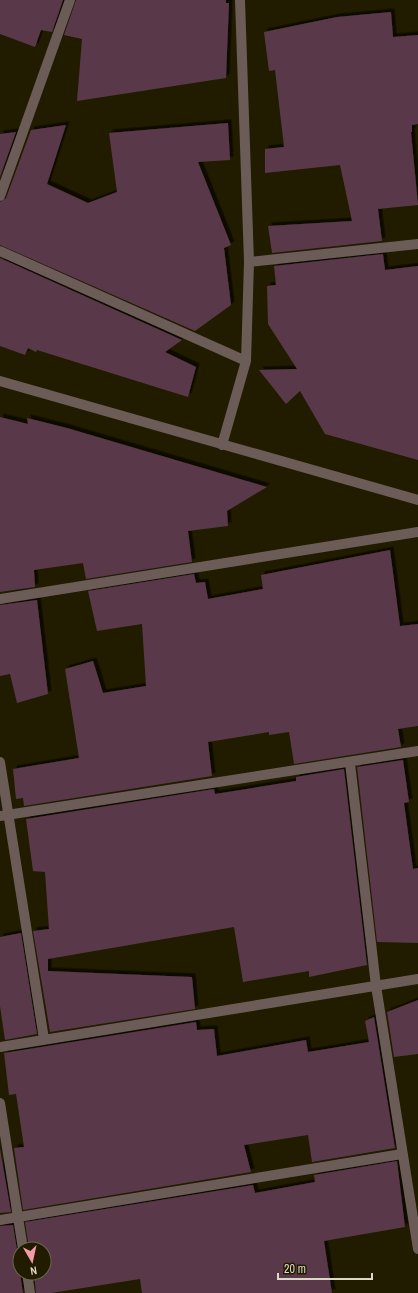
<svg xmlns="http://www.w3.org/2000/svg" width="418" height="1293" viewBox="0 0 418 1293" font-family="'Archivo Narrow',sans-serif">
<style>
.building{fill:#583948;filter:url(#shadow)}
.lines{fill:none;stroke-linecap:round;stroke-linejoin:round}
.street{stroke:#6b5c57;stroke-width:10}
</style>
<defs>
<filter id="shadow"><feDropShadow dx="3.5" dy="-3.5" stdDeviation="0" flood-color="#0009"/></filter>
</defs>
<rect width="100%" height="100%" fill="#211b00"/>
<path class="building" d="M 0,0 L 63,0 L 52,32 L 41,30 L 35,47 L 0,34 Z
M 76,0 L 226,0 L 226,3 L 229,3 L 226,78 L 77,101 L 82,39 L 64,35 Z
M 391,12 L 393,37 L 418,35 L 418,124 L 412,125 L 412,132 L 411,132 L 418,205 L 378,209 L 382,241 L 272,253 L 268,226 L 352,221 L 340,165 L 265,173 L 265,149 L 284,147 L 275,70 L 269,71 L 264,32 L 337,17 Z
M 228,123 L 230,160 L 198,162 L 231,245 L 224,248 L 231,305 L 195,331 L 0,245 L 0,202 L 6,198 L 31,130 L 66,125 L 47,184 L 88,203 L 117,192 L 109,133 Z
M 16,132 L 0,177 L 0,134 Z
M 383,254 L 385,270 L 418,266 L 418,460 L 325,434 L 300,391 L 286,404 L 259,370 L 297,369 L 268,324 L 267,286 L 276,285 L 274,266 Z
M 0,258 L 182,340 L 165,352 L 196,367 L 188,397 L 37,350 L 36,352 L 28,348 L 25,355 L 0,346 Z
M 0,417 L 28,424 L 27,418 L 67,428 L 267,487 L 227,511 L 228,526 L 188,531 L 192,562 L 86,579 L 83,563 L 34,570 L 35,587 L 0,592 Z
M 390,550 L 400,626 L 418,624 L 418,726 L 398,729 L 401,747 L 294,764 L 289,732 L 269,735 L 269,732 L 208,742 L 212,776 L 24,806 L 23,798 L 16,799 L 13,769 L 79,758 L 65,669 L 93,661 L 103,693 L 146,686 L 142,624 L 97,631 L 88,591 L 194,574 L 196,583 L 205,582 L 208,599 L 263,589 L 261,575 Z
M 37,600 L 48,694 L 17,703 L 10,674 L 0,676 L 0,605 Z
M 403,760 L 409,802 L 404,803 L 413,869 L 418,868 L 418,943 L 377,942 L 357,767 Z
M 344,769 L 367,965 L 309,977 L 309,971 L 243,982 L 234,927 L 48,959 L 48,971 L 192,977 L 195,1009 L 50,1032 L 33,931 L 49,929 L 45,872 L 33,871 L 26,819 L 214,789 L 215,794 L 296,781 L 296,777 Z
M 21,933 L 37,1034 L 5,1040 L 0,1006 L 0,937 Z
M 418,1000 L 418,1054 L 394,1057 L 387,1012 Z
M 374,1017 L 395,1148 L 312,1162 L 308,1135 L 244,1145 L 251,1172 L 23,1210 L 14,1148 L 24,1147 L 16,1094 L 9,1095 L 4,1053 L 196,1022 L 197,1030 L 214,1029 L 217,1056 L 306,1040 L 308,1052 L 369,1042 L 365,1021 Z
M 0,1149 L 11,1212 L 0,1213 Z
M 397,1161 L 405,1227 L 324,1241 L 332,1293 L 142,1293 L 140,1279 L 51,1293 L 36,1293 L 34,1273 L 44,1273 L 44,1249 L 29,1249 L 25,1222 L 253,1185 L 255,1193 L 315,1182 L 314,1175 Z
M 13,1225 L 17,1250 L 20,1255 L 20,1273 L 23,1293 L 0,1293 L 0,1226 Z"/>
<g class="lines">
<path class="street" d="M 0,196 L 70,0
M 0,251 L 246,361
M 249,262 L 418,244
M 0,381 L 418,500
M 222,445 L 246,361 L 249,262 L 240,0
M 0,599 L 418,532
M 0,762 L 44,1039
M 350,763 L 376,986 L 418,1249
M 0,816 L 418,751
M 0,1047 L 418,979
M 0,1103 L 23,1249
M 0,1220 L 402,1154
M 27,1273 L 30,1293"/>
</g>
<g transform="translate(32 1261) rotate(171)"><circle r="19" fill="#211b00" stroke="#6b674f"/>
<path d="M0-3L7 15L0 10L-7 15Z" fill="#f39aa8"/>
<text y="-6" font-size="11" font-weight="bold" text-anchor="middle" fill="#dbd8c6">N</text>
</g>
<path d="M278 1273v6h94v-6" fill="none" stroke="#dbd8c6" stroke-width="2"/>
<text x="284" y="1273" font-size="12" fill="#dbd8c6" stroke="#211b00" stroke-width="3" paint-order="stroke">20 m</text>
</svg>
